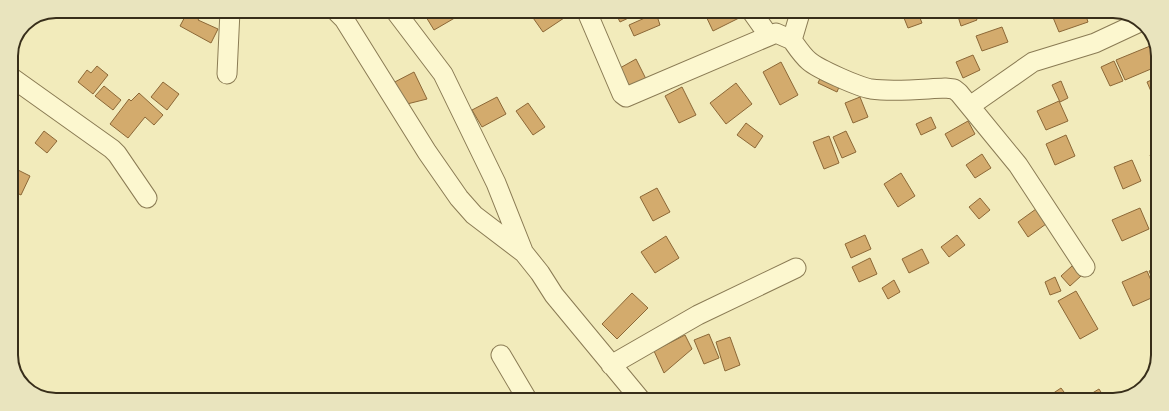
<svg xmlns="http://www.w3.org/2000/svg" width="1169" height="411" viewBox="0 0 1169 411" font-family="Merriweather,serif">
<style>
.building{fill:#d3ab6d;stroke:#8c6837}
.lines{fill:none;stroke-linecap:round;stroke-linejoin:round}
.street-casing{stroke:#8a7b54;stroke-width:21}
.street{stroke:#fcf7cf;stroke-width:19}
.rim{fill:none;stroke:#382e1a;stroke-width:2}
</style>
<rect width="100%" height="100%" fill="#f2ebbb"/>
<path class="building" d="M 188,11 L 193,11 L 201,15 L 198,20 L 218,29 L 211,43 L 180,26 Z
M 423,12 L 465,12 L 434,30 Z
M 535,12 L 565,12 L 567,16 L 543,32 L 531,15 Z
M 615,12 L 638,12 L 639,13 L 620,22 Z
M 704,12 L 736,12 L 739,18 L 713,31 Z
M 656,13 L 660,25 L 634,36 L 629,25 Z
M 902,13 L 918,13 L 922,23 L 908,28 Z
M 957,13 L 974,13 L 977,20 L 961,26 Z
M 1057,13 L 1085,13 L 1088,22 L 1059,32 L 1052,15 Z
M 1002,27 L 1008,42 L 982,51 L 976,36 Z
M 1155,44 L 1158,52 L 1158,66 L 1125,80 L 1116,60 Z
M 973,55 L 980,70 L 963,78 L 956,62 Z
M 636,59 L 646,79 L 630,88 L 620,68 Z
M 1114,61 L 1123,81 L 1110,86 L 1101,67 Z
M 781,62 L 798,95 L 780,105 L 763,72 Z
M 97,66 L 108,75 L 93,94 L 78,82 L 87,70 L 91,73 Z
M 414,72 L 427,99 L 403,105 L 389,85 Z
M 822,74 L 841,82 L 837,92 L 818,83 Z
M 1158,77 L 1158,94 L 1153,96 L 1147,82 Z
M 1061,81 L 1068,98 L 1060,102 L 1052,85 Z
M 163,82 L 179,94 L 167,110 L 151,97 Z
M 736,83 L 752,104 L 726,124 L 710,103 Z
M 104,86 L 121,100 L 113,110 L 95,96 Z
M 682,87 L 696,115 L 679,123 L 665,96 Z
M 139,93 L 163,115 L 154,125 L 145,117 L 128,138 L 110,124 L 129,99 L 131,101 Z
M 497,97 L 506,114 L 482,127 L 472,110 Z
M 860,97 L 868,117 L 853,123 L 845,103 Z
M 1059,101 L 1068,121 L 1046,130 L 1037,111 Z
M 528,103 L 545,127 L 533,135 L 516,111 Z
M 931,117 L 936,128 L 921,135 L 916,124 Z
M 968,121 L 975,134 L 952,147 L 945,134 Z
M 746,123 L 763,136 L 755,148 L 737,135 Z
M 44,131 L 57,141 L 47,153 L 35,143 Z
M 846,131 L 856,152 L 842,158 L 833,137 Z
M 1066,135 L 1075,156 L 1055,165 L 1046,144 Z
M 829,136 L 839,163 L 824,169 L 813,142 Z
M 1157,152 L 1157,171 L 1150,155 Z
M 982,154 L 991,168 L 975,178 L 966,165 Z
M 1132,160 L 1141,181 L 1123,189 L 1114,167 Z
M 12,167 L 30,176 L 21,195 L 11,190 Z
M 901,173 L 915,196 L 898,207 L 884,184 Z
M 657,188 L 670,212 L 653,221 L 640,197 Z
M 980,198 L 990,210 L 979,219 L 969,207 Z
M 1140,208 L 1149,229 L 1122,241 L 1112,220 Z
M 1036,209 L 1046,224 L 1028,237 L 1018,222 Z
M 865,235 L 871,249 L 851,258 L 845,244 Z
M 957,235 L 965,245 L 949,257 L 941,247 Z
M 666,236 L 679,258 L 655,273 L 641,252 Z
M 922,249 L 929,263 L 909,273 L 902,259 Z
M 870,258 L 877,274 L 859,282 L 852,267 Z
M 1156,265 L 1156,286 L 1149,271 L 1155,269 L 1154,266 Z
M 1072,266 L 1081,276 L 1070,286 L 1061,276 Z
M 1147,271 L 1156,292 L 1156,296 L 1133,306 L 1122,282 Z
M 1055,277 L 1061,291 L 1050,295 L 1045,282 Z
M 894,280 L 900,292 L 888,299 L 882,288 Z
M 1076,291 L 1098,329 L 1080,339 L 1058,301 Z
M 632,293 L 648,308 L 617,339 L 602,324 Z
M 709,334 L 719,358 L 704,364 L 694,340 Z
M 685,335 L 692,349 L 664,373 L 654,351 Z
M 730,337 L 740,365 L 725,371 L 716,342 Z
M 1061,388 L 1070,400 L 1043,400 Z
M 1099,389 L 1106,400 L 1081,400 Z
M 727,395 L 729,399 L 717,399 Z
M 975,395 L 978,400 L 967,400 Z"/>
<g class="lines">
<defs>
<path id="street" d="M 337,12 L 344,19 L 427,152 L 459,198 L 474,215 L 524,253 L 540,273 L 554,295 L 640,399
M 396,12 L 443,74 L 496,183 L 523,251
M 587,12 L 622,94 L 626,97 L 776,33 L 792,40
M 752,12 L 769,36
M 800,13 L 792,40 C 797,47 802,55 809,61 C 818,69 859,87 871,89 C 894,92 922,89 945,88 L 954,89 L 959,93 L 1018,165 L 1085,267
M 227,74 L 230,11
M 11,77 L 112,149 L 117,154 L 147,198
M 970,106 L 1033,62 L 1095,43 L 1140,22
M 501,355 L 527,399
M 611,365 L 698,315 L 796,268"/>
</defs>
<use href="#street" class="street-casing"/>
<use href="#street" class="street"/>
</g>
<path d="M0 0H1169V411H0ZM56 18H1113A38 38 0 0 1 1151 56V355A38 38 0 0 1 1113 393H56A38 38 0 0 1 18 355V56A38 38 0 0 1 56 18Z" fill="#e9e4be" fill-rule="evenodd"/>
<path class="rim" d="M56 18H1113A38 38 0 0 1 1151 56V355A38 38 0 0 1 1113 393H56A38 38 0 0 1 18 355V56A38 38 0 0 1 56 18Z"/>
</svg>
